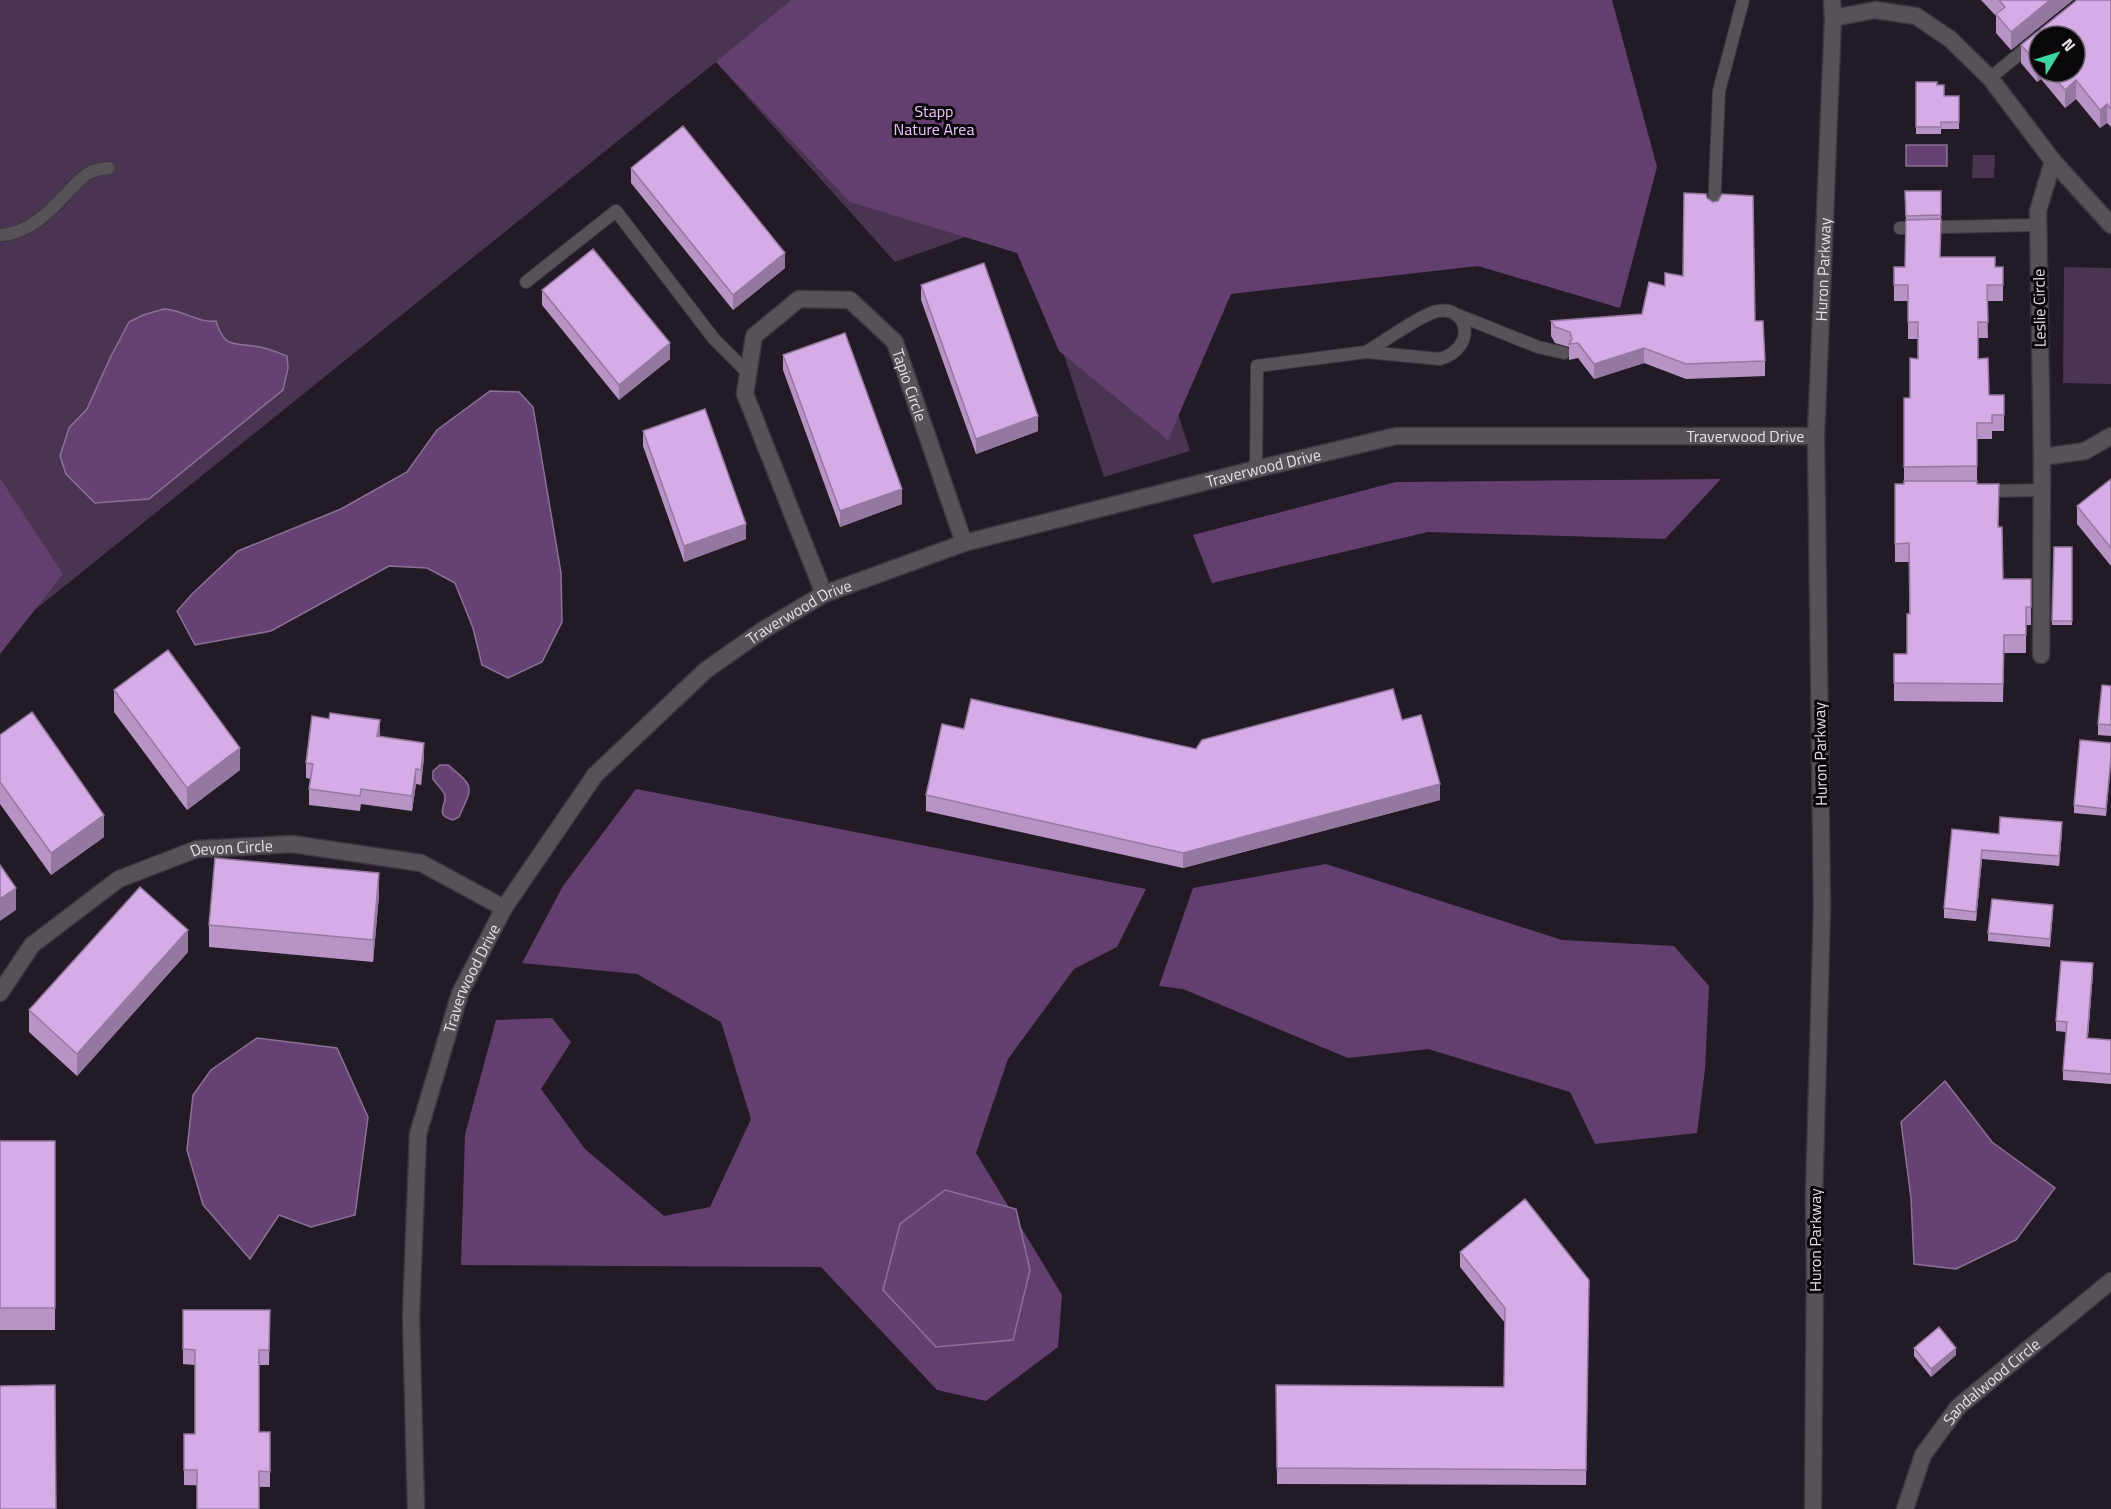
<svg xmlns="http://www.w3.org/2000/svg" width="2111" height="1509" viewBox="0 0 2111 1509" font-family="'Titillium Web',sans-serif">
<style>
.green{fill:#493451}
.forest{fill:#633f70}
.water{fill:#664274;stroke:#8c7196;stroke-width:1.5}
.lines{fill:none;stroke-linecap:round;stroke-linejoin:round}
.service-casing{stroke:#3d3640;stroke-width:14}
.minor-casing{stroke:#3d3640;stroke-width:19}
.tertiary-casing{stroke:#3d3640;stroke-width:19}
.service{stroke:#565258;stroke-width:12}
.minor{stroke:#565258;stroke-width:16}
.tertiary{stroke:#565258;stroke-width:16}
.wall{fill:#b794c5;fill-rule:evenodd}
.shaded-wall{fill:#9578a0}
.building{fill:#d5ace5;stroke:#9578a0;stroke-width:1.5}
.labels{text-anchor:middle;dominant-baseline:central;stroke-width:6;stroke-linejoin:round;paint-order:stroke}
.park-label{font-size:16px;fill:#ecc0fd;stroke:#0a070b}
.street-label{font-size:16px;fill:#e4dfe6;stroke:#0a070b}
</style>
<rect width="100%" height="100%" fill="#221b25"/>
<path class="green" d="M 0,0 L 1599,0 L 1118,226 L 1190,451 L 1104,477 L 1019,218 L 895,262 L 716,62 L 0,638 Z
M 1973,155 L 1995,155 L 1994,178 L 1972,178 Z
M 2064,267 L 2111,268 L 2111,384 L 2063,383 Z"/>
<path class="forest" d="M 791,0 L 1612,0 L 1657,167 L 1620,308 L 1478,266 L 1231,294 L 1168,440 L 1059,351 L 1017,253 L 850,202 L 716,62 Z
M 0,478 L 63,574 L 0,654 Z
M 1721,479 L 1665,539 L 1428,532 L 1212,583 L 1193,535 L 1396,482 Z
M 636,789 L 1146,889 L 1117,947 L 1074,969 L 1008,1059 L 976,1153 L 1062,1295 L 1058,1347 L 986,1401 L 937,1390 L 821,1267 L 461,1265 L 465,1134 L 496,1020 L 552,1018 L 571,1042 L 541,1089 L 585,1149 L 664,1216 L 710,1207 L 751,1119 L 721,1022 L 637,974 L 522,963 L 563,886 Z
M 1326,864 L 1562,940 L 1674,946 L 1709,986 L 1705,1069 L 1697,1133 L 1595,1144 L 1570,1092 L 1428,1049 L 1348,1058 L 1183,989 L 1159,986 L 1193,888 Z"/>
<path class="water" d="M 1906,145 L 1947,145 L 1947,166 L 1906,166 Z
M 164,309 C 184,310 197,323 216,321 C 224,347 231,343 254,346 C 265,347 277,352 287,356 L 288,368 L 283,390 L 149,499 L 95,503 L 66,474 L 60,456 L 69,428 L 87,409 L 110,358 L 129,322 L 143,315 Z
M 490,391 L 519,392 L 533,407 L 561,573 L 562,622 L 542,662 L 508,678 L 482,665 L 473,628 L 455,583 L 427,568 L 389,566 L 271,631 L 195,645 L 177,611 L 193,593 L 238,551 L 341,509 L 407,472 L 437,430 Z
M 440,765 L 448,765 C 475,788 473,785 459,817 L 453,820 C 434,815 446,807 445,796 C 444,790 436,784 433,779 L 433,771 Z
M 257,1038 L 337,1048 L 368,1117 L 355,1215 L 311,1227 L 279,1215 L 250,1259 L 203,1205 L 187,1150 L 193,1095 L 211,1070 Z
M 1945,1081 L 1992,1142 L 2055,1188 L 2016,1240 L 1956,1269 L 1914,1264 L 1911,1198 L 1901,1122 Z
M 945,1190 L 1016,1209 L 1030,1270 L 1013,1340 L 936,1347 L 883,1290 L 900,1224 Z"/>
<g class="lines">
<defs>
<path id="service" d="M 1990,78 L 2039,38
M 1714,209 L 1719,91 L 1743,0
M 1900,228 L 2038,225
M 0,235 C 27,234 49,213 66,194 C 74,186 81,176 91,172 C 96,169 104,169 109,168
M 526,282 L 616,211 L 714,339 L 748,373
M 1458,315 L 1538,347 L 1564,353
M 1256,469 L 1257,366 L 1366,352 L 1440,359 C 1477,348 1469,306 1438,311 C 1423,313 1382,343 1366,352
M 1983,491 L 2042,490"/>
<g id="minor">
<path d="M 1833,18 L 1875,10 L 1916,16 L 1950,39 L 1990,78 L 2053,161 L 2111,225"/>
<path d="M 2042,457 L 2085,451 L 2111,436"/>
<path id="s1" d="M 824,594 L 745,394 L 754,336 L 799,299 L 850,300 L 895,342 L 964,543"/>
<path d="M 2041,655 L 2042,457 L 2038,211 L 2053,161"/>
<path id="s2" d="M 0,993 L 32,945 L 119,879 L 197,849 L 292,844 L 421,863 L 504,908"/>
<path id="s3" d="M 416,1509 L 411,1316 L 418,1134 L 460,993 L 504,908 L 595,775 L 706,670 L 763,630 L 824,594 L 964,543 L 1256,469 L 1396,436 L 1816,436"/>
<path id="s4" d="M 1905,1509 L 1923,1455 L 1958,1407 L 2111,1281"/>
</g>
<g id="tertiary">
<path id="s5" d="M 1813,1509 L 1815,1273 L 1814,1198 L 1822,908 L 1816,436 L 1833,18 L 1832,0"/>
</g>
</defs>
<use href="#service" class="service-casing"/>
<use href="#minor" class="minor-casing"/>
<use href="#tertiary" class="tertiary-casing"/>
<use href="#service" class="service"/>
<use href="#minor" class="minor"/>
<use href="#tertiary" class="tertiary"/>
</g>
<path class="wall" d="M 1981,0 L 2073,0 L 2011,50 L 1996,33 L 1996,16 Z
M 2111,0 L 2111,127 L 2107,123 L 2100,128 L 2076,99 L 2065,108 L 2041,79 L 2037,82 L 2021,63 L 2021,45 ZM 2039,36 L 2075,72 L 2039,72 Z
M 1916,82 L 1937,85 L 1944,96 L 1959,96 L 1959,129 L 1941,129 L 1941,134 L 1916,134 Z
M 631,168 L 785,268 L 733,310 L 631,183 Z
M 1905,191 L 1941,191 L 1941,219 L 1906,220 Z
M 1941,257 L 1995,267 L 2003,267 L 2003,301 L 1987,301 L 1988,338 L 1978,338 L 1978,359 L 1989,395 L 2004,395 L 2004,431 L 1992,431 L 1992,439 L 1977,439 L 1977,484 L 1999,527 L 2003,579 L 2031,579 L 2031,625 L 2026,625 L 2026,653 L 2004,653 L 2003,702 L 1894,701 L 1894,654 L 1907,654 L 1909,614 L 1909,562 L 1895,562 L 1895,502 L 1904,484 L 1904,398 L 1910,398 L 1918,359 L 1918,339 L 1908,339 L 1908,301 L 1894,301 L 1894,267 L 1905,267 Z
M 921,285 L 1038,431 L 976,454 L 921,300 Z
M 1665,286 L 1755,321 L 1765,361 L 1765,376 L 1686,379 L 1644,363 L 1594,379 L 1578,358 L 1569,360 L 1569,347 L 1555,343 L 1551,336 L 1551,321 L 1642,314 Z
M 542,290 L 670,359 L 619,400 L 542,305 Z
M 783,355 L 902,504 L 840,527 L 783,370 Z
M 643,431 L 746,539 L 684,562 L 643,446 Z
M 2111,479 L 2111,566 L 2077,524 L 2077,506 Z
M 2054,547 L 2072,547 L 2072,625 L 2052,625 Z
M 2111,686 L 2111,736 L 2098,735 L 2098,724 Z
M 114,690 L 240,770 L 187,810 L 114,712 Z
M 1402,720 L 1440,800 L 1183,868 L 926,811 L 926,795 L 964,729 L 1196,749 Z
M 0,735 L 104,837 L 51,875 L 0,804 Z
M 380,737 L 424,758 L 421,785 L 416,784 L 412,811 L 361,804 L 360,811 L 309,805 L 309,789 L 311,779 L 306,778 L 306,763 Z
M 2111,743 L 2106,816 L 2074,813 L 2074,805 Z
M 1952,829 L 1999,834 L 2062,832 L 2059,866 L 1982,859 L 1976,921 L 1944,918 L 1944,908 Z
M 379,895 L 373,962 L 209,947 L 209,925 Z
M 2053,913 L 2050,947 L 1988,941 L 1988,933 Z
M 188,952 L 77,1076 L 29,1032 L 29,1010 Z
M 2093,973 L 2088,1038 L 2111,1040 L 2111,1084 L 2063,1080 L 2063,1070 L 2066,1032 L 2056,1031 L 2056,1021 Z
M 0,1141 L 55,1141 L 55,1330 L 0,1330 Z
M 1460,1252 L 1589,1280 L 1586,1485 L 1277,1484 L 1276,1385 L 1504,1387 L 1505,1323 L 1460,1267 Z
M 183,1310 L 270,1310 L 269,1365 L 259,1365 L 259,1432 L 270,1432 L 270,1487 L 184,1485 L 184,1434 L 195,1434 L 195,1365 L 183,1364 Z
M 1914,1348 L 1956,1355 L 1931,1377 L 1914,1356 Z"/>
<path class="shaded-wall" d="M 2050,0 L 2073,0 L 2011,50 L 2011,32 Z
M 2039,62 L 2039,72 L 2041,72 L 2041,79 L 2037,82 L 2037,63 Z
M 2076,80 L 2076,99 L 2065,108 L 2065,90 Z
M 2107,104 L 2107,123 L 2100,128 L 2100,110 Z
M 785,253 L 785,268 L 733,310 L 733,295 Z
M 670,343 L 670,359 L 619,400 L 619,385 Z
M 1644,348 L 1644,363 L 1594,379 L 1594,364 Z
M 1038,416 L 1038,431 L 976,454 L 976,439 Z
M 902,489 L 902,504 L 840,527 L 840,511 Z
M 746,524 L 746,539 L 684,562 L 684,546 Z
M 380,720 L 380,735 L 377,751 L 377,736 Z
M 424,743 L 424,758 L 421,785 L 421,770 Z
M 240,748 L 240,770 L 187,810 L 187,788 Z
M 2111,757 L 2111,765 L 2106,816 L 2106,809 Z
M 416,769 L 416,784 L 412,811 L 412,796 Z
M 1440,784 L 1440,800 L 1183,868 L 1183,853 Z
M 104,815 L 104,837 L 51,875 L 51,853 Z
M 2062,822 L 2062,832 L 2059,866 L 2059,856 Z
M 1982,850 L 1982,859 L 1976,921 L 1976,912 Z
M 379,873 L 379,895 L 373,962 L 373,940 Z
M 16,888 L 16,910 L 0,921 L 0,899 Z
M 188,930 L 188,952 L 77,1076 L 77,1054 Z
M 2093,963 L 2093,973 L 2087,1048 L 2087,1038 Z
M 1956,1348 L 1956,1355 L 1931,1377 L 1931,1369 Z"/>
<path class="building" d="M 1999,0 L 2050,0 L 2011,32 L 1996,14 L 2005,7 Z
M 2077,0 L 2111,0 L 2111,109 L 2107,104 L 2100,110 L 2076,80 L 2065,90 L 2050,72 L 2075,72 L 2075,36 L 2039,36 L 2039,62 L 2037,63 L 2021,45 Z
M 1916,82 L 1937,82 L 1937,85 L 1944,85 L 1944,96 L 1959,96 L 1959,122 L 1941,122 L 1941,127 L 1916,127 Z
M 683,126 L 785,253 L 733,295 L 631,168 Z
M 1905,191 L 1941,191 L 1941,215 L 1906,216 Z
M 1684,193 L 1706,194 L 1707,198 L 1713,202 L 1718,201 L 1722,194 L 1753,196 L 1755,321 L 1763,321 L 1765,361 L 1686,364 L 1644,348 L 1594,364 L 1578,343 L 1569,344 L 1572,339 L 1570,332 L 1555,327 L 1551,321 L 1642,314 L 1649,282 L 1665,286 L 1665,273 L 1683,276 Z
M 1941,219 L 1940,257 L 1995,257 L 1995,267 L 2003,267 L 2003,285 L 1987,285 L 1988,322 L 1978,322 L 1978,359 L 1988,358 L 1989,395 L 2004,395 L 2004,415 L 1992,415 L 1992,423 L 1977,423 L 1977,466 L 1904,467 L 1904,398 L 1910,398 L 1910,358 L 1918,359 L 1918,322 L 1908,322 L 1908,285 L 1894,285 L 1894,267 L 1905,267 L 1906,220 Z
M 593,249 L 670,343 L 619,385 L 542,290 Z
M 984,263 L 1038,416 L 976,439 L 921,285 Z
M 845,333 L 902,489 L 840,511 L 783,355 Z
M 705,409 L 746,524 L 684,546 L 643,431 Z
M 2111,479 L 2111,548 L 2077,506 Z
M 1904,481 L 1977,481 L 1977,484 L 1999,484 L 1998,527 L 2002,527 L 2003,579 L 2031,579 L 2031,607 L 2026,607 L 2026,635 L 2004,635 L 2003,684 L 1894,683 L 1894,654 L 1907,654 L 1907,614 L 1910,614 L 1909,543 L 1895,544 L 1895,484 L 1904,484 Z
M 2054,547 L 2072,547 L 2072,621 L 2052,621 Z
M 168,650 L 240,748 L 187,788 L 114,690 Z
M 2102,685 L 2111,686 L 2111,725 L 2098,724 Z
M 1393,689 L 1402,720 L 1421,715 L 1440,784 L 1183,853 L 926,795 L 942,724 L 964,729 L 971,699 L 1196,749 L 1202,740 Z
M 32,712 L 104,815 L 51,853 L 0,782 L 0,735 Z
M 330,713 L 380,720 L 377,736 L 424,743 L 421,770 L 416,769 L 412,796 L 361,789 L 360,796 L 309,789 L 313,764 L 306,763 L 312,716 L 329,719 Z
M 2080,740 L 2111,743 L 2111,757 L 2106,809 L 2074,805 Z
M 2000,817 L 2062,822 L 2059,856 L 1982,850 L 1976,912 L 1944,908 L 1952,829 L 1999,834 Z
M 215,858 L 379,873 L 373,940 L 209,925 Z
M 0,865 L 16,888 L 0,899 Z
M 140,887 L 188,930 L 77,1054 L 29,1010 Z
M 1992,899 L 2053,905 L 2050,939 L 1988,933 Z
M 2061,961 L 2093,963 L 2087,1038 L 2111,1040 L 2111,1074 L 2063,1070 L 2067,1022 L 2056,1021 Z
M 0,1141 L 55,1141 L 55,1308 L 0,1308 Z
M 1525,1199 L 1589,1280 L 1586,1470 L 1277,1468 L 1276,1385 L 1504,1387 L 1505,1308 L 1460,1252 Z
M 183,1310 L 270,1310 L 269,1350 L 259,1350 L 259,1432 L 270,1432 L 270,1472 L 259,1471 L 259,1509 L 197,1509 L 197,1470 L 184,1470 L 184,1434 L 195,1434 L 195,1350 L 183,1349 Z
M 1939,1327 L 1956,1348 L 1931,1369 L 1914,1348 Z
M 55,1385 L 56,1509 L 0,1509 L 0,1386 Z"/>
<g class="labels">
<g class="park-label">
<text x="934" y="111">Stapp<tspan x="934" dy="18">Nature Area</tspan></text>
</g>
<g class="street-label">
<text stroke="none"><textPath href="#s5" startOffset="1240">Huron Parkway</textPath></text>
<text transform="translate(2039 308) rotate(-91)">Leslie Circle</text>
<text stroke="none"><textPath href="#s1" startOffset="490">Tapio Circle</textPath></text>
<text stroke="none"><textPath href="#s3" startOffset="2016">Traverwood Drive</textPath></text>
<text stroke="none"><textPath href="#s3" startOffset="1530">Traverwood Drive</textPath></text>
<text stroke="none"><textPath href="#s3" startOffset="1042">Traverwood Drive</textPath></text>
<text transform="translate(1820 754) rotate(-91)">Huron Parkway</text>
<text stroke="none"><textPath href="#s2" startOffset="285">Devon Circle</textPath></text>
<text stroke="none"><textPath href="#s3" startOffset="540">Traverwood Drive</textPath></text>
<text transform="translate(1815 1240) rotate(-90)">Huron Parkway</text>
<text stroke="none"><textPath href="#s4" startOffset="158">Sandalwood Circle</textPath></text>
</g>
</g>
<g transform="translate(2057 54) rotate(52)"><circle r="28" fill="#0a070b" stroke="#615d63" stroke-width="1.5"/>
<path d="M0-4.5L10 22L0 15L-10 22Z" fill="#3dd4a3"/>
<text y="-9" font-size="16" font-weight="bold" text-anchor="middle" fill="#e4dfe6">N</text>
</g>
</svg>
